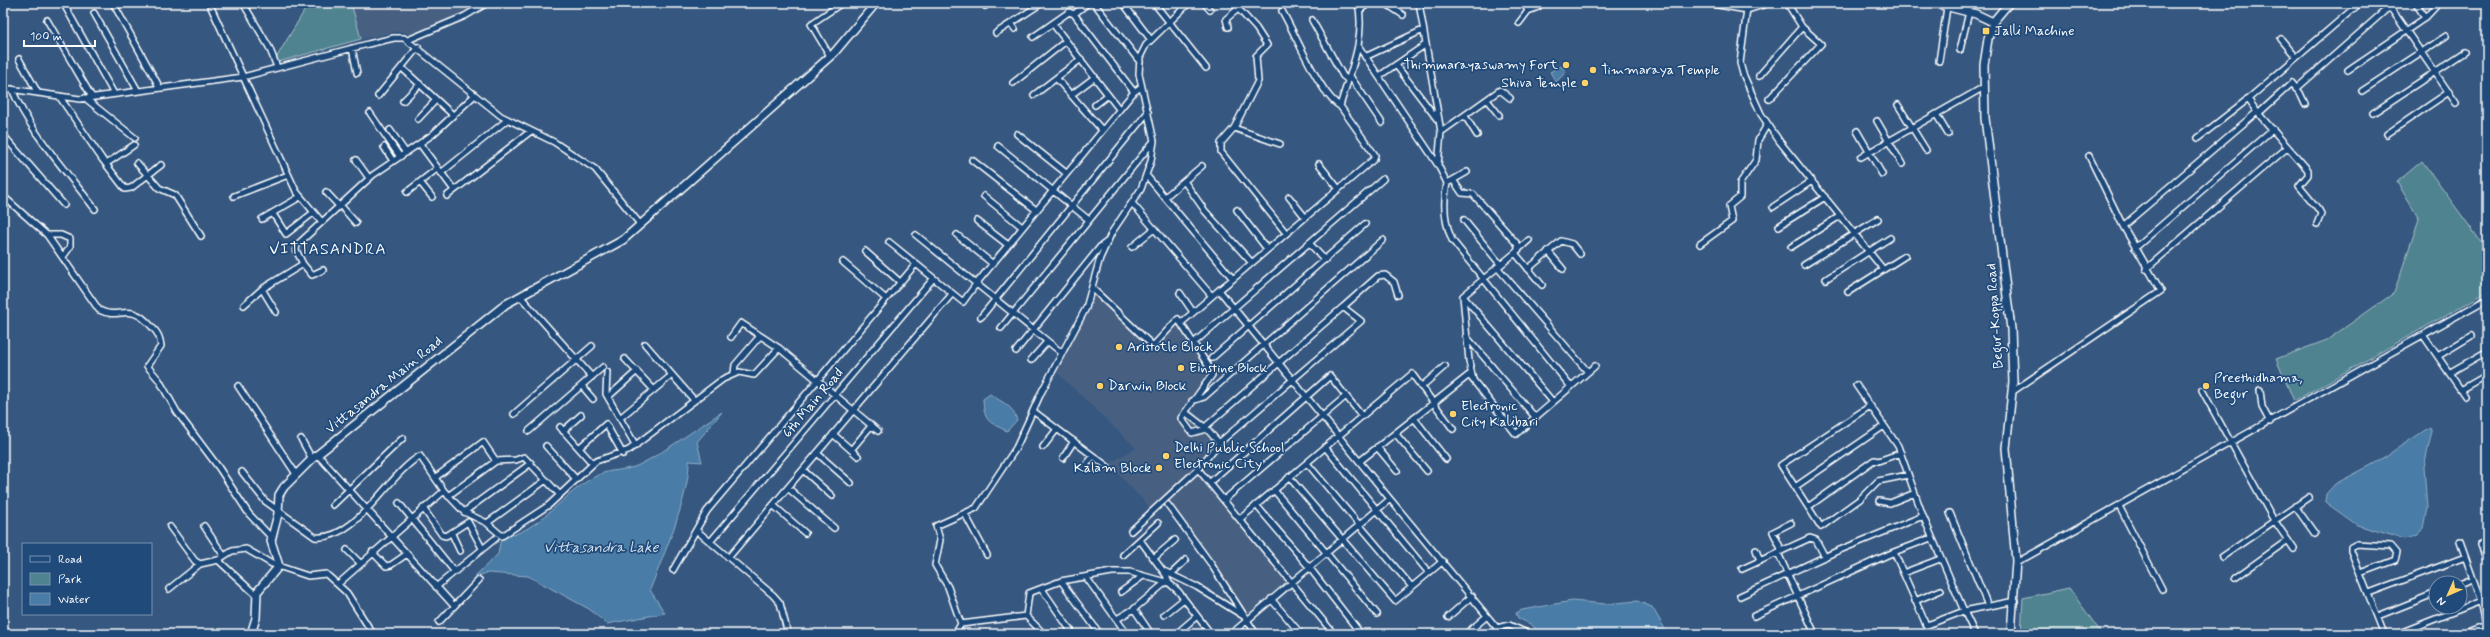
<svg xmlns="http://www.w3.org/2000/svg" width="2490" height="637" viewBox="0 0 2490 637" font-family="Mynerve,sans-serif">
<style>
.built{fill:#466082}
.green{fill:#4f8390;stroke:#a7c1c8}
.water{fill:#497ca6;stroke:#92b0ca}
.lines{fill:none;stroke-linecap:round;stroke-linejoin:round}
.minor-casing{stroke:#fff;stroke-width:8}
.tertiary-casing{stroke:#fff;stroke-width:10}
.secondary-casing{stroke:#fff;stroke-width:10}
.minor{stroke:#1f4a7a;stroke-width:5}
.tertiary{stroke:#1f4a7a;stroke-width:7}
.secondary{stroke:#1f4a7a;stroke-width:7}
.poi-dot{fill:#ffd166;stroke:#1f4a7a;stroke-width:1.5}
.labels{text-anchor:middle;dominant-baseline:central;stroke-width:3.5;stroke-linejoin:round;paint-order:stroke}
.poi-label{font-size:14px;fill:#fff;stroke:#1f4a7a;text-anchor:start}
.street-label{font-size:14px;fill:#fff;stroke:#1f4a7a}
.water-label{font-size:15px;font-style:italic;fill:#d2dee9;stroke:#1f4a7a}
.quarter-label{font-size:16px;letter-spacing:1px;fill:#fff;stroke:#1f4a7a}
</style>
<rect width="100%" height="100%" fill="#36577f"/>
<filter id="ink" filterUnits="userSpaceOnUse"><feTurbulence type="fractalNoise" baseFrequency=".025" numOctaves="2"/><feDisplacementMap in="SourceGraphic" scale="8" xChannelSelector="R" yChannelSelector="G"/><feConvolveMatrix kernelMatrix="1 2 1 2 8 2 1 2 1" color-interpolation-filters="sRGB"/></filter>
<g filter="url(#ink)">
<path class="built" d="M 351,3 L 463,3 L 470,10 L 411,34 L 399,31 L 361,39 Z
M 1093,289 L 1151,349 L 1178,319 L 1210,371 L 1187,403 L 1219,443 L 1198,469 L 1292,581 L 1248,618 L 1164,502 L 1153,511 L 1109,464 L 1136,448 L 1054,370 Z"/>
<path class="green" d="M 309,3 L 351,3 L 361,39 L 278,62 L 276,58 Z
M 2422,161 L 2487,250 L 2487,292 L 2294,401 L 2276,359 L 2327,340 L 2394,293 L 2419,219 L 2397,182 Z
M 2069,588 L 2102,634 L 2021,634 L 2023,598 Z"/>
<path class="water" d="M 1561,66 L 1566,72 L 1556,82 L 1550,72 Z
M 990,394 C 1002,403 1012,404 1017,420 L 1007,431 C 988,422 984,421 983,399 Z
M 722,412 L 697,442 L 702,462 L 689,461 C 689,499 664,553 650,590 L 665,613 L 607,624 L 589,609 L 528,576 L 488,573 L 475,576 L 498,554 L 501,538 C 541,532 563,492 598,475 C 610,469 627,471 639,465 C 668,450 695,429 722,412 Z
M 2430,427 L 2432,431 L 2424,467 L 2427,508 L 2423,528 L 2417,536 L 2404,539 L 2357,525 L 2325,502 L 2326,494 L 2335,484 L 2375,463 Z
M 1572,601 L 1606,604 L 1637,601 L 1652,607 L 1668,634 L 1541,634 L 1532,625 L 1518,618 L 1516,613 L 1522,610 Z"/>
<g class="lines">
<defs>
<path id="minor" d="M 113,3 L 160,88
M 209,3 L 296,191 L 322,222
M 243,3 L 269,47 L 277,67
M 1088,3 L 1074,14 L 1134,92
M 1094,3 L 1140,62
M 1123,3 L 1151,40
M 1154,3 L 1206,68
M 1204,3 L 1210,10
M 1233,3 L 1256,28 L 1267,45 L 1256,56 L 1258,81 L 1234,128 L 1221,143 L 1221,152 L 1286,233
M 1385,3 L 1403,15
M 1419,3 L 1441,132 L 1438,165
M 1524,3 L 1528,11
M 2416,3 L 2425,18
M 985,6 L 990,3
M 66,8 L 114,94
M 1747,9 L 1740,63 L 1743,74 L 1761,114 L 1780,142 L 1883,269
M 1360,10 L 1369,3
M 1966,11 L 1969,3
M 94,13 L 138,91
M 47,20 L 92,97
M 1312,20 L 1343,76 L 1348,80
M 1011,23 L 1015,29
M 1519,23 L 1528,11 L 1538,7 L 1536,3
M 1053,24 L 1119,109
M 1228,27 L 1226,19 L 1238,9
M 996,33 L 1042,3
M 1033,37 L 1069,12 L 1074,14
M 2281,39 L 2296,57
M 408,40 L 465,16 L 487,3
M 1359,47 L 1438,165 L 1447,183 L 1453,180 L 1462,193 L 1473,194 L 1518,245 L 1518,250 L 1515,253 L 1463,296 L 1469,361 L 1473,380
M 352,48 L 357,73
M 1960,50 L 1969,12
M 830,56 L 811,24 L 842,3
M 1365,57 L 1423,30
M 19,59 L 38,93
M 1939,61 L 1947,7
M 1396,65 L 1437,119
M 402,68 L 453,115
M 2348,70 L 2425,18 L 2439,3
M 1350,76 L 1382,123
M 1379,76 L 1425,45
M 1759,76 L 1802,27
M 1057,79 L 1102,130
M 1013,83 L 1066,41
M 3,88 L 80,99 L 243,77 L 368,44 L 394,38 L 404,38 L 501,116 L 554,142 L 595,169 L 640,224
M 12,89 C 29,131 67,172 95,209
M 2296,89 L 2388,8 L 2392,10 L 2456,103
M 2362,91 L 2446,36
M 1034,95 L 1081,59
M 1071,95 L 1095,77
M 59,96 L 102,159 L 125,189 L 131,188 L 161,165
M 378,96 L 418,47
M 85,98 L 135,138
M 1769,99 L 1821,44 L 1802,27 L 1787,3
M 2248,99 L 2360,3
M 1487,100 L 1499,115
M 403,101 L 420,84
M 1095,105 L 1108,95
M 1898,105 L 1926,150
M 1340,106 C 1350,72 1366,39 1358,3
M 370,113 L 400,157
M 2259,113 L 2292,83 L 2300,93 L 2305,104
M 2373,113 L 2465,52
M 1936,114 L 1948,134
M 1465,116 L 1477,135
M 418,119 L 436,100
M 1877,121 L 1902,164
M 1234,128 L 1280,144
M 390,130 L 406,153
M 1857,131 L 1882,174
M 1441,132 L 1500,90 L 1510,98
M 1017,134 L 1066,173
M 2387,134 L 2449,92
M 3,135 L 64,205
M 2198,138 L 2248,99 L 2257,112
M 420,144 L 454,190
M 998,146 L 1089,220
M 384,147 L 393,161
M 1861,157 L 1984,87
M 356,160 L 369,178
M 972,160 L 1036,210
M 137,163 L 159,188 L 175,195 L 201,236
M 106,164 L 134,145
M 1319,164 L 1338,188
M 441,173 L 507,120
M 1146,175 L 1233,279 L 1219,290 L 1390,499 L 1231,634
M 1453,180 L 1467,172
M 1184,181 L 1205,211 L 1252,263
M 420,182 L 432,197
M 1447,183 C 1443,203 1444,222 1452,240 L 1571,387
M 326,192 L 339,206
M 407,192 L 438,168
M 3,196 L 47,235 L 99,310 C 121,321 129,300 152,327 C 158,333 160,337 161,346 L 147,366 L 159,380 L 177,412 L 219,468 L 249,514 L 271,537
M 234,196 L 288,175
M 447,196 L 531,131
M 984,196 L 1022,227
M 1165,197 L 1202,166
M 1289,197 L 1305,217
M 1132,203 L 1211,295
M 340,205 L 356,223
M 1773,207 L 1812,181
M 1237,210 L 1267,249
M 273,214 L 286,234 L 313,213
M 262,219 L 300,197
M 1464,220 L 1500,264
M 977,221 L 1008,245
M 1779,226 L 1825,197
M 2123,226 L 2257,112 L 2308,170 L 2308,175 L 2299,186 L 2319,210 L 2321,214 L 2317,224
M 47,235 L 61,235 L 70,239 L 70,247 L 63,257
M 916,235 L 1062,353
M 957,235 L 993,264
M 889,242 L 963,302 L 976,284 L 1134,92 L 1141,87
M 1309,243 L 1325,260
M 1700,244 L 1732,221 L 1729,206 L 1740,197 L 1740,183 L 1756,160 L 1758,140 L 1767,125
M 1132,247 L 1154,229
M 1791,247 L 1840,216
M 2135,248 L 2273,129
M 1518,250 L 1529,240
M 865,251 L 900,282
M 1548,251 L 1563,269
M 1515,253 L 1542,285
M 843,262 L 886,299
M 303,264 L 312,275 L 323,270
M 1804,265 L 1878,219
M 1497,267 L 1588,372
M 1528,269 L 1561,241 L 1572,244 L 1580,254
M 2146,269 L 2288,147
M 1233,279 L 1374,159 L 1375,155 L 1340,106 C 1320,95 1295,33 1282,11
M 1826,279 L 1890,238
M 262,289 L 276,312
M 1093,289 L 1153,346 L 1178,319 L 1211,370 L 1212,375 L 1181,418 L 1192,433 L 1207,429 L 1219,443 L 1198,469 L 1334,634
M 1848,292 L 1905,256
M 1180,293 L 1193,312
M 520,296 L 592,377
M 1463,296 L 1553,402
M 244,305 L 262,289 L 303,264 L 296,250 L 297,245 L 373,175 L 432,135 L 475,95
M 1343,307 L 1378,276 L 1385,275 L 1394,282 L 1398,295
M 981,317 L 1148,112
M 1181,323 L 1219,290
M 1001,328 L 1153,142
M 2423,335 L 2465,396
M 1466,336 L 1535,417
M 731,337 L 741,323 L 779,348 L 878,431
M 1196,341 L 1383,179
M 645,344 L 694,400
M 1016,351 L 1100,247 L 1108,241
M 2438,356 L 2471,336
M 1212,358 L 1365,224
M 625,359 L 654,390
M 1031,360 L 1047,342
M 607,372 L 606,394 L 636,446
M 734,373 L 735,365 L 760,336
M 2449,373 L 2484,353
M 1856,385 L 1898,446 L 1923,516
M 238,386 L 296,474
M 582,386 L 593,399
M 1421,387 L 1445,366
M 2202,390 L 2272,517 L 2294,549
M 2260,390 L 2262,407 L 2270,422
M 2461,390 L 2487,375
M 2012,392 L 2161,291 L 2123,226 L 2089,156
M 608,397 L 637,371
M 1192,401 L 1204,397 L 1383,240
M 1870,406 L 1781,465 L 1821,527 L 1860,499 L 1878,481 L 1908,475
M 1033,411 L 1108,467
M 1185,412 L 1207,429
M 514,414 L 592,346
M 620,418 L 672,375
M 1414,418 L 1446,459
M 560,427 L 593,464
M 1205,427 L 1343,307 L 1361,321 L 1219,443
M 529,431 L 603,367
M 563,431 L 581,415
M 1395,433 L 1427,471
M 833,434 L 858,456
M 301,439 L 312,459
M 546,446 L 576,479
M 1043,447 L 1057,429
M 1325,447 L 1429,573
M 1377,447 L 1397,471
M 579,448 L 606,424 L 623,454
M 851,450 L 871,426
M 817,453 L 851,483
M 317,454 L 454,606
M 1063,458 L 1074,441
M 1360,461 L 1469,375 L 1516,434 L 1595,366
M 1307,463 L 1412,587
M 1084,468 L 1093,456
M 803,470 L 832,496
M 242,472 L 265,501 L 315,537 C 357,541 387,475 420,456 L 444,491 L 464,512 L 487,523 L 502,536 L 549,505 L 596,461 L 629,450 L 723,379 L 739,372 L 754,375 L 779,348
M 436,477 L 483,442 L 496,461
M 1289,477 L 1395,601 L 1443,561
M 1210,482 L 1330,376 L 1362,416
M 1795,487 L 1884,426
M 788,488 L 834,528
M 1274,490 L 1377,614
M 448,496 L 496,461 L 516,460 L 524,457 L 560,495
M 1390,499 L 1497,628 L 1498,634
M 1224,500 L 1346,396
M 1879,501 L 1890,503 L 1915,493
M 399,503 L 454,571
M 333,505 L 403,438
M 773,505 L 805,533
M 1168,505 L 1211,564 L 1256,634
M 1256,505 L 1309,567 L 1361,634
M 2119,506 L 2162,589
M 2295,506 L 2315,534
M 1808,507 L 1874,460 L 1878,461 L 1901,453
M 423,508 L 442,535 L 446,536 L 468,522 L 482,548
M 464,512 L 531,463
M 1950,513 L 1988,606
M 965,514 L 987,555
M 1240,519 L 1412,374 L 1453,429
M 487,523 L 546,480
M 204,526 L 224,556
M 170,527 L 195,561 L 200,564 L 218,560 L 256,595
M 1131,531 L 1198,469
M 452,534 L 460,551
M 1931,538 L 1894,552 L 1924,620 L 1926,625 L 1930,624 L 1964,611 L 1975,634
M 1140,540 L 1166,575 L 1169,583
M 710,542 L 933,279
M 2460,542 L 2481,601 L 2487,629
M 2481,545 L 2487,561
M 347,550 L 360,563
M 1756,550 L 1760,561
M 1782,551 L 1773,532 L 1791,523
M 372,552 L 386,566 L 391,565 L 407,554
M 1778,553 L 1815,634
M 1123,555 L 1158,523
M 729,557 L 952,294
M 2222,557 L 2309,497
M 1154,558 L 1175,540
M 218,560 L 232,551 L 246,549 L 272,564 L 308,576 L 326,574 L 347,593 L 373,634
M 2016,563 L 2487,299
M 1742,569 L 1810,538 L 1816,540 L 1825,557
M 673,570 L 696,530
M 1162,570 L 1197,587 L 1245,617
M 1903,573 L 1940,559
M 2360,573 L 2395,560 L 2397,553 L 2391,546 L 2357,544 L 2351,547 L 2351,551 L 2384,634
M 1171,574 L 1186,560
M 1086,577 L 1127,634
M 2235,578 L 2288,540
M 1061,581 L 1100,634
M 338,584 L 444,491
M 2460,584 L 2472,579
M 436,587 L 496,538
M 169,589 L 200,564
M 1042,589 L 1073,634
M 1121,592 L 1143,576
M 2369,593 L 2465,557
M 1740,596 L 1835,552 L 1923,516 L 1964,611 L 2015,601
M 1271,599 L 1301,634
M 1915,601 L 1941,590
M 1134,609 L 1151,634
M 1164,615 L 1184,599
M 1026,616 L 1029,593 L 1061,581 L 1112,572 L 1130,572 L 1169,583 L 1178,591 L 1211,634
M 1754,616 L 1894,552
M 2378,616 L 2436,593
M 1448,617 L 1472,596
M 1117,619 L 1134,609 L 1166,582
M 439,622 L 479,580
M 961,624 L 1026,616 L 1044,634
M 1497,628 L 1509,625 L 1529,634
M 1467,633 L 1487,616
M 788,634 L 780,603 L 773,595 L 696,530 L 707,511 L 915,265
M 955,634 L 961,624 L 948,587 L 935,565 L 940,540 L 936,526 L 976,508 L 1016,448 L 1041,393 L 1086,308 L 1100,258 L 1112,232 L 1141,189 L 1151,161 L 1154,141 L 1139,74 L 1140,57 L 1146,45 L 1189,3
M 1176,634 L 1197,616
M 2397,634 L 2481,601
M 2462,634 L 2486,625"/>
<path id="tertiary" d="M 251,634 L 256,618 L 257,592 L 279,566 L 271,541 L 278,514 L 279,495 L 284,487 L 312,459 L 506,304 L 623,240 L 834,53 L 876,3"/>
<path id="secondary" d="M 1713,3 L 1747,9 L 1766,3
M 1933,3 L 1976,14 L 1993,22
M 2009,3 L 1993,22 L 1988,39 L 1984,65 L 1985,118 L 2011,329 L 2013,382 L 2006,448 L 2016,561 L 2011,634"/>
</defs>
<use href="#minor" class="minor-casing"/>
<use href="#tertiary" class="tertiary-casing"/>
<use href="#secondary" class="secondary-casing"/>
<use href="#minor" class="minor"/>
<use href="#tertiary" class="tertiary"/>
<use href="#secondary" class="secondary"/>
</g>
</g>
<g class="poi-dot">
<rect x="1982" y="27" width="8" height="8" rx="2"/>
<circle cx="1566" cy="65" r="4"/>
<circle cx="1593" cy="70" r="4"/>
<circle cx="1585" cy="83" r="4"/>
<circle cx="1119" cy="347" r="4"/>
<circle cx="1181" cy="368" r="4"/>
<circle cx="1100" cy="386" r="4"/>
<circle cx="2206" cy="386" r="4"/>
<circle cx="1453" cy="414" r="4"/>
<circle cx="1166" cy="456" r="4"/>
<circle cx="1159" cy="468" r="4"/>
</g>
<g class="labels">
<g class="poi-label">
<text x="1994" y="31">Jalli Machine</text>
<text x="1558" y="65" text-anchor="end">Thimmarayaswamy Fort</text>
<text x="1601" y="70">Timmaraya Temple</text>
<text x="1577" y="83" text-anchor="end">Shiva Temple</text>
<text x="1127" y="347">Aristotle Block</text>
<text x="1189" y="368">Einstine Block</text>
<text x="2214" y="378">Preethidhama,<tspan x="2214" dy="16">Begur</tspan></text>
<text x="1108" y="386">Darwin Block</text>
<text x="1461" y="406">Electronic<tspan x="1461" dy="16">City Kalibari</tspan></text>
<text x="1174" y="448">Delhi Public School<tspan x="1174" dy="16">Electronic City</tspan></text>
<text x="1151" y="468" text-anchor="end">Kalam Block</text>
</g>
<g class="street-label">
<text transform="translate(1995 316) rotate(-94)">Begur-Koppa Road</text>
<text transform="translate(384 385) rotate(-39)">Vittasandra Main Road</text>
<text transform="translate(813 403) rotate(-50)">6th Main Road</text>
</g>
<g class="water-label">
<text x="601" y="548">Vittasandra Lake</text>
</g>
<g class="quarter-label">
<text x="328" y="249">VITTASANDRA</text>
</g>
</g>
<rect width="2490" height="637" fill="none" stroke="#1f4a7a" stroke-width="16"/>
<rect x="8" y="8" width="2474" height="621" fill="none" stroke="#fff" stroke-width="1.5" filter="url(#ink)"/>
<rect x="22" y="543" width="130" height="72" fill="#1f4a7a" stroke="#7992af"/>
<rect x="30" y="556" width="20" height="6" fill="#1f4a7a" stroke="#7992af"/>
<text x="58" y="563" font-size="12" fill="#ffffff">Road</text>
<rect x="30" y="573" width="20" height="12" fill="#4f8390" stroke="#7992af"/>
<text x="58" y="583" font-size="12" fill="#ffffff">Park</text>
<rect x="30" y="593" width="20" height="12" fill="#497ca6" stroke="#7992af"/>
<text x="58" y="603" font-size="12" fill="#ffffff">Water</text>
<g transform="translate(2448 595) rotate(225)"><circle r="19" fill="#1f4a7a" stroke="#7992af"/>
<path d="M0-3L7 15L0 10L-7 15Z" fill="#ffd166"/>
<text y="-6" font-size="11" font-weight="bold" text-anchor="middle" fill="#ffffff">N</text>
</g>
<path d="M24 40v6h71v-6" fill="none" stroke="#ffffff" stroke-width="2"/>
<text x="30" y="40" font-size="12" fill="#ffffff" stroke="#1f4a7a" stroke-width="3" paint-order="stroke">100 m</text>
</svg>
